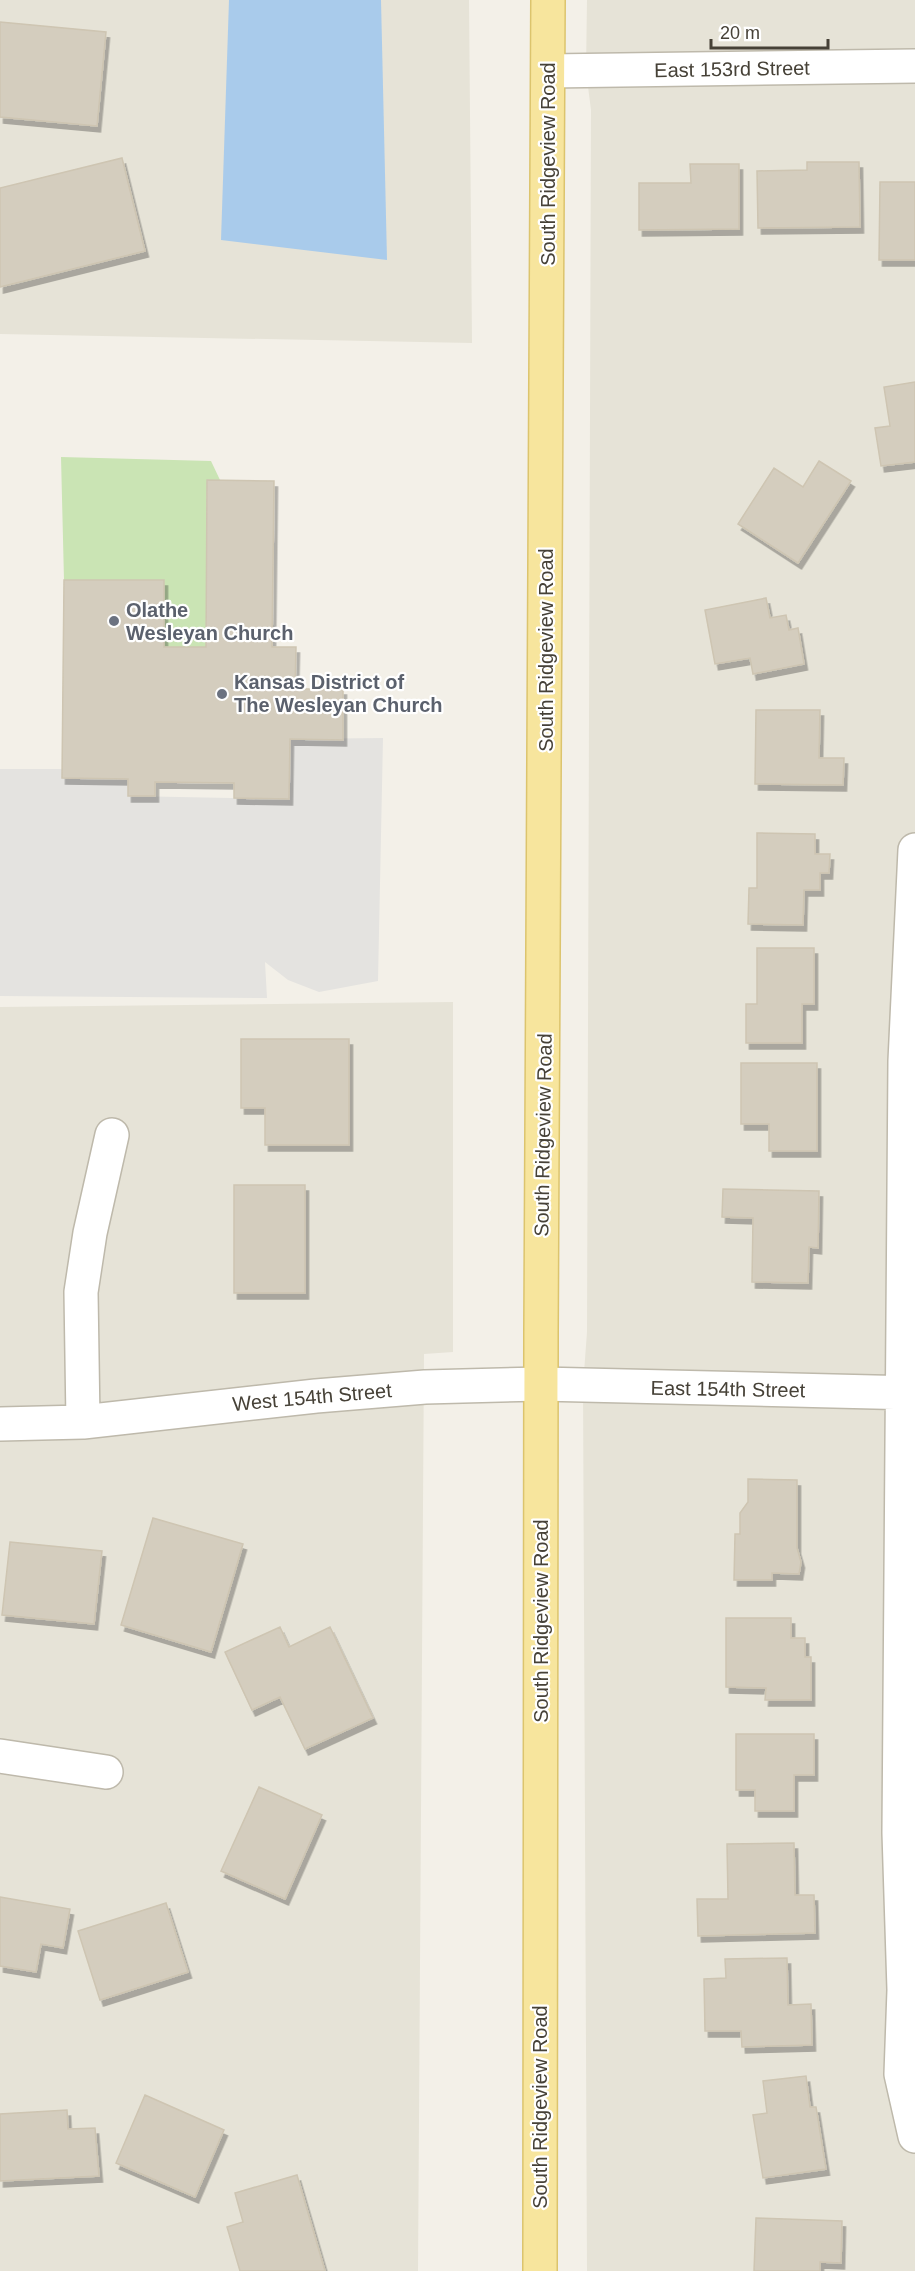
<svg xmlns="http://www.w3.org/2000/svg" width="915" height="2271" viewBox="0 0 915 2271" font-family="Helvetica,sans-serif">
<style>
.residential{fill:#e6e3d7}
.green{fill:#cae4b4}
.parking{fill:#e4e3e0}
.water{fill:#a9cbeb}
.building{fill:#d4cdbe;stroke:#cec5b2;stroke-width:1.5;filter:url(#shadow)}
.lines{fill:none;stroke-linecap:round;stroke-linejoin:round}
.minor-casing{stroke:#beb9ab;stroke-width:36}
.major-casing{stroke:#dcc46d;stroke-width:36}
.minor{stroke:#fff;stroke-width:33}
.major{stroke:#f7e59d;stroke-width:33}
.worship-dot{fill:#6b7280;stroke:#fff;stroke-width:2}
.labels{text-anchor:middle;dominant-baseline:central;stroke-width:4.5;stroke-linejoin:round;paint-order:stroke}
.street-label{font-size:20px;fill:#464137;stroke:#fff}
.worship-label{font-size:20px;font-weight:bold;fill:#5b616d;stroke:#fff;text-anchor:start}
</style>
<defs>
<filter id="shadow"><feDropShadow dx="3.5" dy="6" stdDeviation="0" flood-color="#0004"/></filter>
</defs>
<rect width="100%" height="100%" fill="#f3f0e8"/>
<path class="residential" d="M 0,0 L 469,0 L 472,343 L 0,334 Z
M 587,0 L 915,0 L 915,2271 L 587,2271 L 583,1386 L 587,1332 L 591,110 L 586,71 Z
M 453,1002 L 453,1352 L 424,1354 L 418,2271 L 0,2271 L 0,1007 Z"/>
<path class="green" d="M 61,457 L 211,461 L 220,480 L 207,481 L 206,647 L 164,647 L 164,580 L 64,580 Z"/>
<path class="parking" d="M 383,738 L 378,981 L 319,992 L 288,980 L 265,962 L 267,998 L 0,996 L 0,769 L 63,769 L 128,779 L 128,796 L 289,799 L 290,739 Z"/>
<path class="water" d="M 229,0 L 381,0 L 387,260 L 221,240 Z"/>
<path class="building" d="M 0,22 L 106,32 L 97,126 L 0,117 Z
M 122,158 L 145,251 L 0,287 L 0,188 Z
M 807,162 L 859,162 L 860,227 L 758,228 L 757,171 L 807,170 Z
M 690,164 L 739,164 L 739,229 L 639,230 L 639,183 L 691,183 Z
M 880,182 L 915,182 L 915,260 L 879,260 Z
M 915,382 L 915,462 L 881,466 L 875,428 L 890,426 L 884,387 Z
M 819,461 L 851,481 L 798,563 L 738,524 L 774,468 L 803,487 Z
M 207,480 L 274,481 L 272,647 L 296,647 L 295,689 L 343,689 L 343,740 L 290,739 L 289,799 L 234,798 L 234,783 L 155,782 L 155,796 L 128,796 L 128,779 L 62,778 L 64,580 L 164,580 L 164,647 L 206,647 Z
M 766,598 L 770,618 L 786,615 L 789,630 L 798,628 L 804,664 L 753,674 L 750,658 L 715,664 L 705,610 Z
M 756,710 L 820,710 L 819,758 L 844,758 L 843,785 L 755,784 Z
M 757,833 L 815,834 L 815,854 L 830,854 L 829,873 L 820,873 L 820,890 L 804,890 L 803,925 L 748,924 L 749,888 L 757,888 Z
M 757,948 L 814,948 L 814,1004 L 802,1004 L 802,1043 L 746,1043 L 746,1004 L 757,1004 Z
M 241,1039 L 349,1039 L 349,1145 L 265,1145 L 265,1108 L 241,1108 Z
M 741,1063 L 817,1063 L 817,1151 L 769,1151 L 769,1124 L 741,1124 Z
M 234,1185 L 305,1185 L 305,1293 L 234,1293 Z
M 723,1189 L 819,1191 L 818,1248 L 809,1247 L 808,1283 L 752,1282 L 753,1218 L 722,1217 Z
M 748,1479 L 797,1480 L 797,1548 L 801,1562 L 799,1574 L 772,1573 L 772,1580 L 734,1580 L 735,1534 L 740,1534 L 740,1513 L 748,1502 Z
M 153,1518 L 243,1544 L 211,1652 L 121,1625 Z
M 10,1542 L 102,1551 L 94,1624 L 2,1615 Z
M 726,1618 L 791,1618 L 791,1638 L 805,1638 L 805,1657 L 811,1657 L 811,1700 L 765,1700 L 766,1688 L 726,1687 Z
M 280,1627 L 289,1647 L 330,1627 L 373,1718 L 305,1749 L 280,1697 L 252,1710 L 225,1652 Z
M 736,1734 L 814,1734 L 814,1775 L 794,1775 L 794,1811 L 755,1811 L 755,1790 L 736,1790 Z
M 259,1787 L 322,1815 L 285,1899 L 221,1871 Z
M 794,1843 L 795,1895 L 814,1895 L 815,1933 L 698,1936 L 697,1899 L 728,1899 L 727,1844 Z
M 0,1897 L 70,1909 L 63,1948 L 41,1944 L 36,1972 L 0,1966 Z
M 166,1903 L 188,1972 L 100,2000 L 78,1931 Z
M 787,1958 L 788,2005 L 811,2004 L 812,2045 L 742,2047 L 741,2031 L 705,2031 L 704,1979 L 726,1978 L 725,1959 Z
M 806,2076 L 810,2107 L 816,2107 L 826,2169 L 763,2178 L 753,2115 L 767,2113 L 763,2081 Z
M 145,2095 L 224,2130 L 195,2197 L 116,2163 Z
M 67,2110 L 68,2129 L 95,2128 L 99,2176 L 0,2181 L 0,2114 Z
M 297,2175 L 325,2271 L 240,2271 L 227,2227 L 243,2222 L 235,2193 Z
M 756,2218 L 842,2221 L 841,2263 L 820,2262 L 820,2271 L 754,2271 Z"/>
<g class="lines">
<defs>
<path id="minor" d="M 549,71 L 915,66
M 915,850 L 905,1061 L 899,1833 L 904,1990 L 901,2074 L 915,2136
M 83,1422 L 81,1292 L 90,1233 L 112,1135
M 0,1424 L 83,1422 L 316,1396 L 425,1387 L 541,1384 L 915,1393
M 0,1756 L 106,1772"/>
<path id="major" d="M 540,2271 L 541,1332 L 548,0"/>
</defs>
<use href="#minor" class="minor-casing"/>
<use href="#major" class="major-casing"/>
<use href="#minor" class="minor"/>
<use href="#major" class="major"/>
</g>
<g class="worship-dot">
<circle cx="114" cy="621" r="6"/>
<circle cx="222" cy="694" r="6"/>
</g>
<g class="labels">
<g class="street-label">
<text transform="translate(732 69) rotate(-1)">East 153rd Street</text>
<text transform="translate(548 164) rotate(-90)">South Ridgeview Road</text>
<text transform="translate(546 650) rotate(-90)">South Ridgeview Road</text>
<text transform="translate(543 1135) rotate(-89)">South Ridgeview Road</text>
<text transform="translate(728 1389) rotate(1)">East 154th Street</text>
<text transform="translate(312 1397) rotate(-5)">West 154th Street</text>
<text transform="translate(541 1621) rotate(-90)">South Ridgeview Road</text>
<text transform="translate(540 2107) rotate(-90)">South Ridgeview Road</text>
</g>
<g class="worship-label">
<text x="126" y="610">Olathe<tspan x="126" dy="23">Wesleyan Church</tspan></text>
<text x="234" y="682">Kansas District of<tspan x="234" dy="23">The Wesleyan Church</tspan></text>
</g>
</g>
<path d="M711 39v9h117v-9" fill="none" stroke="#464137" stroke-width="3"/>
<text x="720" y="39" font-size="18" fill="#464137" stroke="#ffffff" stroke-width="4.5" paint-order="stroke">20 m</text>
</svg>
